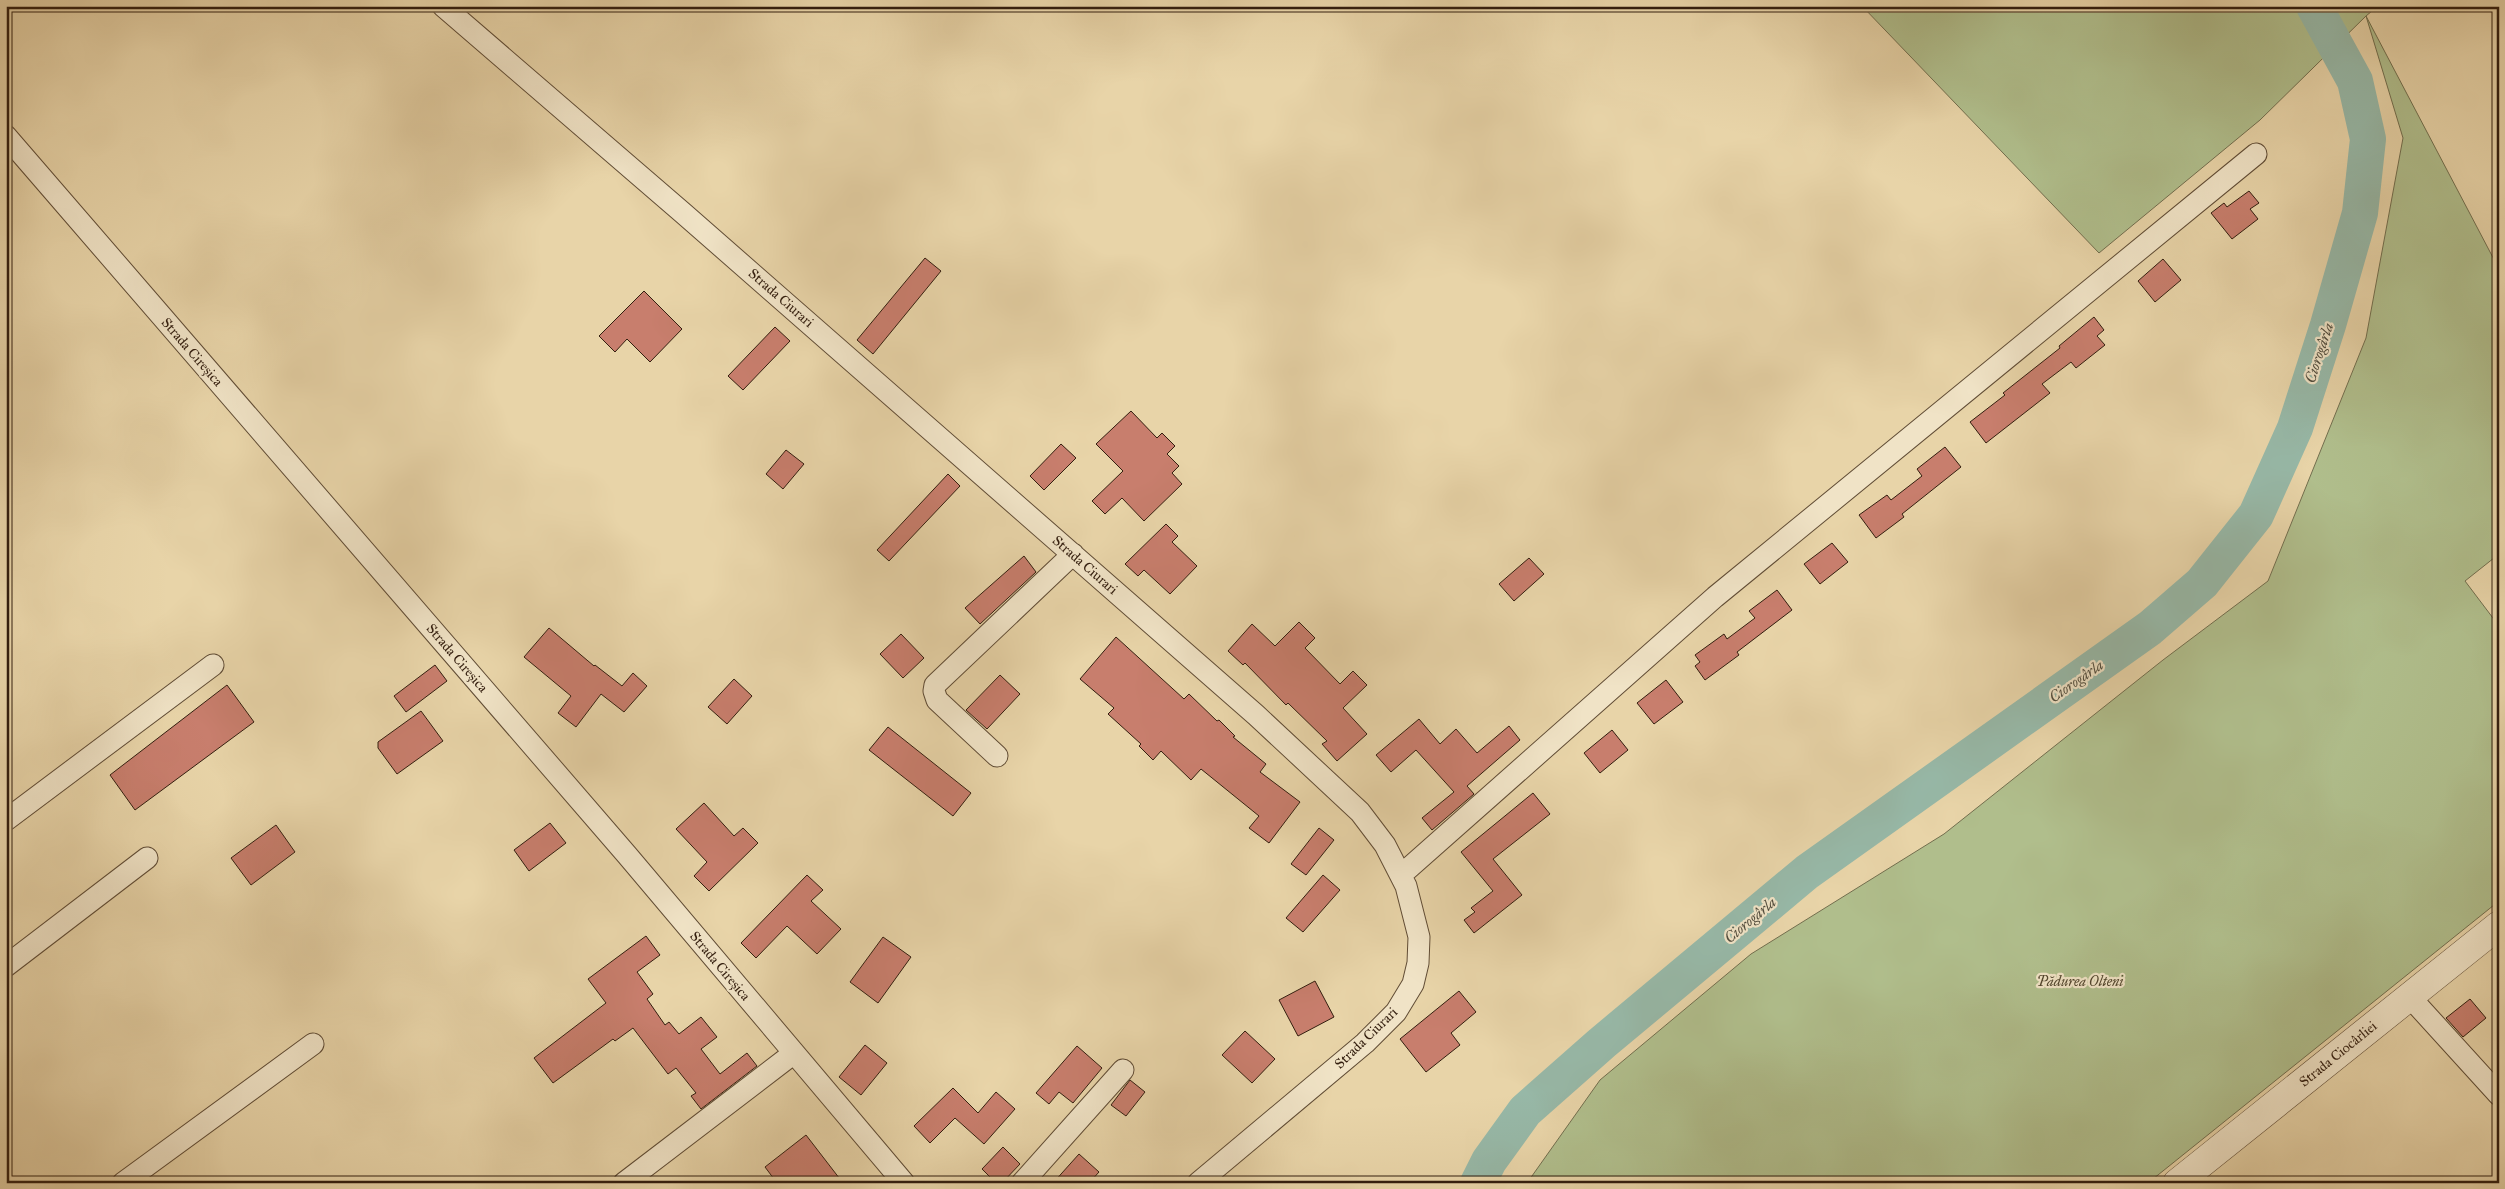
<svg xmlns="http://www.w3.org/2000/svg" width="2505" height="1189" viewBox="0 0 2505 1189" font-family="'IM FELL Great Primer',serif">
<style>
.green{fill:#b0be8c;stroke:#726e4e}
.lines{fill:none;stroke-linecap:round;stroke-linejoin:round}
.river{stroke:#97b8a7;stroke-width:36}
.building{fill:#c87e6d;stroke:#331e0f}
.minor-casing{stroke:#604c35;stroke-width:23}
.tertiary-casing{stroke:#604c35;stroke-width:29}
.minor{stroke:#f0e3c6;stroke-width:21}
.tertiary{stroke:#f0e3c6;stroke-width:28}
.labels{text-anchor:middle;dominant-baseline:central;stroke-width:4.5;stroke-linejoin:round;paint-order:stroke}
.street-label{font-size:14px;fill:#331e0f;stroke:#f0e3c6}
.park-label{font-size:14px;font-style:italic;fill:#52462e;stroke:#f0e3c6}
.water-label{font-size:15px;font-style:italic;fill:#514c3d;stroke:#f0e3c6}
</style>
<rect width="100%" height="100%" fill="#e8d4a8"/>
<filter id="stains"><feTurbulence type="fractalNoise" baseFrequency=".004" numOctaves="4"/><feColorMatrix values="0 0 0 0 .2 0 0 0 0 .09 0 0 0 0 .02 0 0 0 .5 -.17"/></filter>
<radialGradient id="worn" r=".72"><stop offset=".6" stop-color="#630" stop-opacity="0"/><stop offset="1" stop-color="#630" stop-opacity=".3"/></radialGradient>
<path class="green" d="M 1862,6 L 2378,6 L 2366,16 L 2499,269 L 2499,554 L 2465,581 L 2499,626 L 2499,901 L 2148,1183 L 1527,1183 L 1600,1080 L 1751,954 L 1944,834 L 2163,660 L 2268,581 L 2366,338 L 2403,138 L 2366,16 L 2260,120 L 2099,253 Z"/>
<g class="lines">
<path class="river" d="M 1478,1183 L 1489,1161 L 1525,1111 L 1602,1043 L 1807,872 L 2150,628 L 2202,583 L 2256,515 L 2295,428 L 2328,325 L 2360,213 L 2368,139 L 2355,81 L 2314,6"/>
</g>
<path class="building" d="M 2249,191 L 2259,203 L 2250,209 L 2258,219 L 2232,239 L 2211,213 L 2224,203 L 2227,207 Z
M 925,258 L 941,271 L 873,354 L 857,340 Z
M 2163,259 L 2181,280 L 2155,302 L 2138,281 Z
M 644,291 L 682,329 L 650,362 L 627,339 L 615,352 L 599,336 Z
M 2094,317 L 2104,330 L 2097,336 L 2105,345 L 2076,368 L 2071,362 L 2042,384 L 2050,393 L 1986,443 L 1970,422 L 2005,395 L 2003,393 L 2060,348 L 2059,346 Z
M 775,327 L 790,341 L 743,390 L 728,376 Z
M 1131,411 L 1157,438 L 1162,433 L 1175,446 L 1167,454 L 1179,466 L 1172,473 L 1182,484 L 1144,521 L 1122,498 L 1105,514 L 1092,501 L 1123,471 L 1096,444 Z
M 1061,444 L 1076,458 L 1044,490 L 1030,476 Z
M 1945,447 L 1961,467 L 1902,514 L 1904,517 L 1876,538 L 1859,515 L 1887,495 L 1891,500 L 1922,476 L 1917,469 Z
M 786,450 L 804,464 L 783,489 L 766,474 Z
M 948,474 L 960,486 L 889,561 L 877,550 Z
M 1166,524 L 1178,536 L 1172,542 L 1197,566 L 1170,594 L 1144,570 L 1138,576 L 1125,564 Z
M 1832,543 L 1848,562 L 1820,584 L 1804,564 Z
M 1024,556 L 1036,572 L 980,624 L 965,608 Z
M 1529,558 L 1544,574 L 1514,601 L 1499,584 Z
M 1777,590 L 1792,610 L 1737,652 L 1739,655 L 1705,680 L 1695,666 L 1700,662 L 1695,655 L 1724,634 L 1727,639 L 1755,618 L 1749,611 Z
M 1299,622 L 1315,638 L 1305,648 L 1340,684 L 1353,671 L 1367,685 L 1343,708 L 1367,734 L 1337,761 L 1322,744 L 1327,741 L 1288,703 L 1286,705 L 1245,663 L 1243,665 L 1228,651 L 1252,624 L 1275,646 Z
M 549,628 L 594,666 L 595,665 L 622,686 L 633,673 L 647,686 L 624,712 L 601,694 L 576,727 L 558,713 L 571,696 L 524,657 Z
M 901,634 L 924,658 L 903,678 L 880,654 Z
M 1116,637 L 1184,699 L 1189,694 L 1217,721 L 1219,720 L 1235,736 L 1233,737 L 1266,764 L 1260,772 L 1300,802 L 1269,843 L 1249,828 L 1259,816 L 1201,769 L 1191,780 L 1161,751 L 1153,760 L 1139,746 L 1141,744 L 1108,714 L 1114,708 L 1080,679 Z
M 435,665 L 447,681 L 406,712 L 394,696 Z
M 1000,675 L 1020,694 L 987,729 L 966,710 Z
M 734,679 L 752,696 L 727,724 L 708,707 Z
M 1666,680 L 1683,702 L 1654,724 L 1637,703 Z
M 227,685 L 254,722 L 135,810 L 110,775 Z
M 421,711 L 443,741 L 397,774 L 378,748 L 378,742 Z
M 1419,719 L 1440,744 L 1456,729 L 1477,753 L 1509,726 L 1520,740 L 1467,786 L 1474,794 L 1432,830 L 1422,818 L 1454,792 L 1416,750 L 1391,772 L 1376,755 Z
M 888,727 L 971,793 L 953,816 L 869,750 Z
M 1612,730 L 1628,750 L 1600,773 L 1584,753 Z
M 1533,793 L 1550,814 L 1493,859 L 1522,895 L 1474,933 L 1464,920 L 1475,912 L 1471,908 L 1493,891 L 1461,852 Z
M 704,803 L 734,836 L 743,828 L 758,843 L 709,891 L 694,876 L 707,862 L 676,829 Z
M 550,823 L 566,843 L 529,871 L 514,850 Z
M 276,825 L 295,852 L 251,885 L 231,858 Z
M 1319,828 L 1334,840 L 1306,875 L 1291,864 Z
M 807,875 L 823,890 L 811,901 L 841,929 L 817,954 L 787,926 L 756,958 L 741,943 Z
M 1323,875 L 1340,890 L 1303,932 L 1286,918 Z
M 646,936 L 660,955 L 637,972 L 653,994 L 647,999 L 665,1025 L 669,1022 L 679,1034 L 701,1017 L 717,1037 L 701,1049 L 720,1074 L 747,1053 L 757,1066 L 701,1109 L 691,1096 L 696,1093 L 676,1068 L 668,1074 L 633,1028 L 615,1041 L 613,1039 L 553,1083 L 534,1058 L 606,1003 L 588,979 Z
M 883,937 L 911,957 L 878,1003 L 850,982 Z
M 1315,981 L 1334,1017 L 1298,1036 L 1279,1000 Z
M 1459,991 L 1476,1012 L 1451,1033 L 1460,1045 L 1426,1072 L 1400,1039 Z
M 2470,999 L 2486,1018 L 2463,1037 L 2446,1018 Z
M 1245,1031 L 1275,1059 L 1252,1083 L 1222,1055 Z
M 865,1045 L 887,1063 L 861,1095 L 839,1077 Z
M 1077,1046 L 1102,1068 L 1073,1103 L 1059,1092 L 1049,1104 L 1036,1093 Z
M 1130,1080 L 1145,1092 L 1126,1116 L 1111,1105 Z
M 953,1088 L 978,1113 L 996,1092 L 1015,1109 L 984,1144 L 955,1118 L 930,1143 L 914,1126 Z
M 806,1135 L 843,1183 L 777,1183 L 765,1167 Z
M 1003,1147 L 1020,1164 L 1002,1183 L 996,1183 L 982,1169 Z
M 1079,1154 L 1099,1172 L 1089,1183 L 1053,1183 Z"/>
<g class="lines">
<defs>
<path id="minor" d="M 443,6 L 683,213 L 1256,715 L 1360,812 L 1385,845 L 1406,886 L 1419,937 L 1418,963 L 1413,984 L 1396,1012 L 1365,1043 L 1198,1183
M 6,136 L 627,855 L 904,1183
M 997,756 L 937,700 L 934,691 L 935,685 L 1073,554
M 6,820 L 213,665
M 1401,875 L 1715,597 L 2256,154
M 6,966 L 147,858
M 2409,996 L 2499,1095
M 123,1183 L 313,1044
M 624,1183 L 794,1053
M 1022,1183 L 1123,1070"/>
<path id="tertiary" d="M 2177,1183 L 2499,925"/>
</defs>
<use href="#minor" class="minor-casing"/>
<use href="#tertiary" class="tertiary-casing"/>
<use href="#minor" class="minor"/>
<use href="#tertiary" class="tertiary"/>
</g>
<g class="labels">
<g class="street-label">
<text transform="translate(781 298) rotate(41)">Strada Ciurari</text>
<text transform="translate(192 352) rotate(49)">Strada Cireșica</text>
<text transform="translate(1085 565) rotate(41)">Strada Ciurari</text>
<text transform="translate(457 658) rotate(49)">Strada Cireșica</text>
<text transform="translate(720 966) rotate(50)">Strada Cireșica</text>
<text transform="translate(1366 1038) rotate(-44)">Strada Ciurari</text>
<text transform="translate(2338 1054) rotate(-39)">Strada Ciocârliei</text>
</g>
<g class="park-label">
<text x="2080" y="981">Pădurea Olteni</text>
</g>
<g class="water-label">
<text transform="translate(2319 353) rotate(-72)">Ciorogârla</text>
<text transform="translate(2076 681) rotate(-35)">Ciorogârla</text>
<text transform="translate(1750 920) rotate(-40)">Ciorogârla</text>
</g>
</g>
<rect width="2505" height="1189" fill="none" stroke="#e8d4a8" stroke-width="25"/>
<rect x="8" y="8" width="2490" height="1174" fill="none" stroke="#331e0f" stroke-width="2.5"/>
<rect x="12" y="12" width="2480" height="1164" fill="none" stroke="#331e0f"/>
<rect width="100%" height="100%" filter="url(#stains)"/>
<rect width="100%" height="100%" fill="url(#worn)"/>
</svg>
